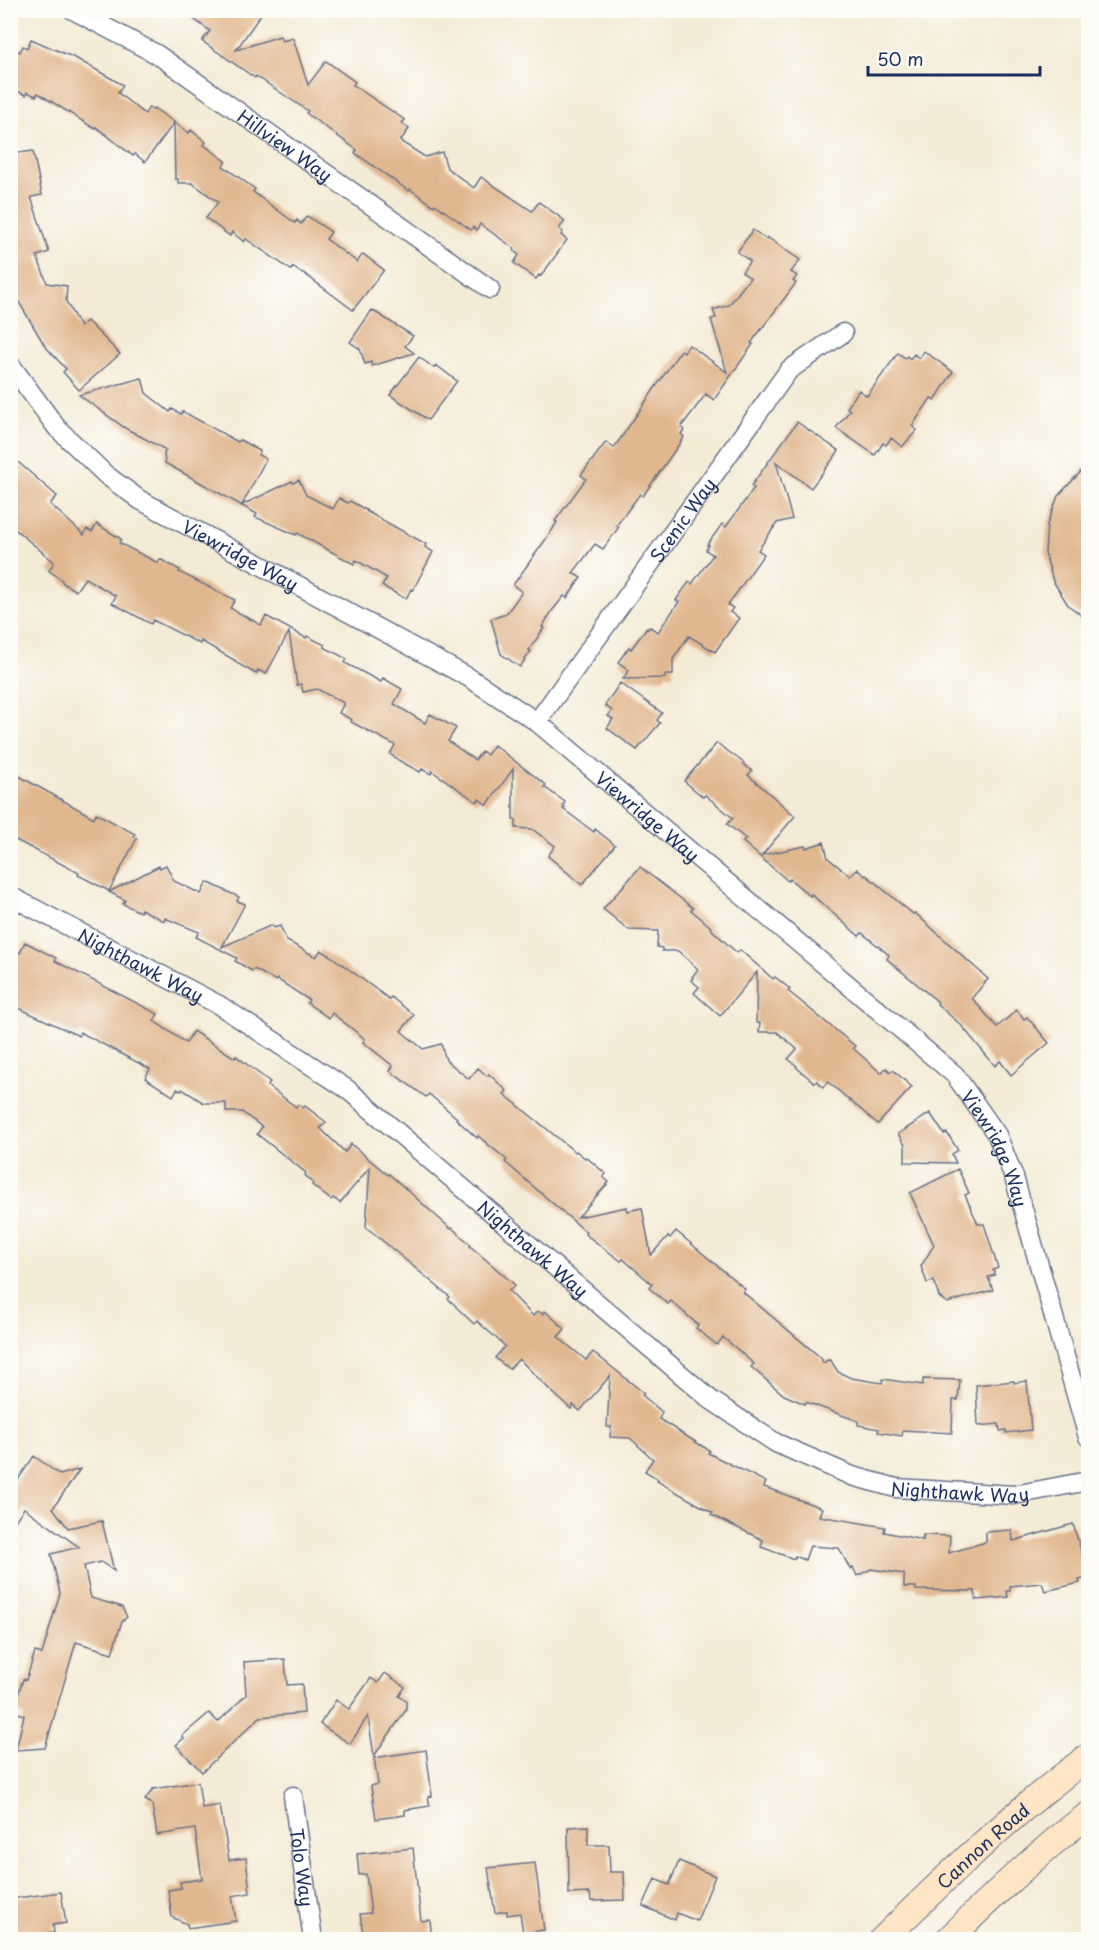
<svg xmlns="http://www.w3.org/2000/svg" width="1099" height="1950" viewBox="0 0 1099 1950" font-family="'Playpen Sans',sans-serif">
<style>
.building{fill:#e1b78f}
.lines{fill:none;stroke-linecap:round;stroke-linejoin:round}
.minor-casing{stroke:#677188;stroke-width:21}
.secondary-casing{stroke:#677188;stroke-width:28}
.minor{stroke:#fff;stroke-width:18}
.secondary{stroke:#fde5c5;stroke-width:26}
.labels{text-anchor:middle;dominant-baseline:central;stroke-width:4.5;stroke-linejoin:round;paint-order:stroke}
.street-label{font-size:18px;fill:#1b2f5e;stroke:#fdfcf7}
</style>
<rect width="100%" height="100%" fill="#fdfcf7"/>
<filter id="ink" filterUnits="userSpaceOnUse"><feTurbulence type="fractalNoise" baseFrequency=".0167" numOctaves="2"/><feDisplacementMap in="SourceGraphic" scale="12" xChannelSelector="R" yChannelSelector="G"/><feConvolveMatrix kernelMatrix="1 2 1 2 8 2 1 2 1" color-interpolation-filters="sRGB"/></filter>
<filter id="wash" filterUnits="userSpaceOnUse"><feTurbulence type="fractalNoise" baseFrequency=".008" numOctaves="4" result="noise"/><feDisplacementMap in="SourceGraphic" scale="24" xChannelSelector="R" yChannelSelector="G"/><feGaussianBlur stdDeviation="1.35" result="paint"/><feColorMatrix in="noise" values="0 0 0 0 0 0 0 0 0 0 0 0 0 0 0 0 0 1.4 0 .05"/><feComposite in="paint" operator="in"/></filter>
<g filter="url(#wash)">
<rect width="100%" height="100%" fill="#f4ebd6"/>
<g id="blocks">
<path class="building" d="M 181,10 L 264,10 L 236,50 L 280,36 L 282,41 L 293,38 L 308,85 L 326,61 L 355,82 L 353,85 L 405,120 L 402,123 L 409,129 L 400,141 L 425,157 L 442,152 L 447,168 L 474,188 L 481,177 L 532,211 L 539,202 L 565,221 L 559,229 L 563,232 L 561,235 L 567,240 L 541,276 L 539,275 L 536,279 L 514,263 L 519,255 L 514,251 L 515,249 L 480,224 L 477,230 L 473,227 L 471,230 L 435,204 L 434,206 L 410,189 L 409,191 L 355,153 L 357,150 L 306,113 L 308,111 L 256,76 L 255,78 L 202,41 L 210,31 Z
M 31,39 L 77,59 L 123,85 L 118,93 L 145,114 L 149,107 L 153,110 L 154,108 L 189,133 L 191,130 L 206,142 L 204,145 L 226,161 L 223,166 L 255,189 L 253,192 L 295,223 L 297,220 L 301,224 L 307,216 L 331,232 L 326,239 L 357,262 L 363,254 L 384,270 L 353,310 L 302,272 L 301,273 L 293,267 L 291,270 L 246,239 L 244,242 L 232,232 L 230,236 L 206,218 L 218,202 L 192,183 L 178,183 L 178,179 L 175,179 L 174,123 L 145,162 L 135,154 L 133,156 L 96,127 L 95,129 L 38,93 L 36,96 L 27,92 L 26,95 L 10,88 L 10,47 L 20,52 L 23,46 L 27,48 Z
M 33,151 L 42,195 L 31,197 L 49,252 L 37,256 L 47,283 L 67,286 L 66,301 L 80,327 L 87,321 L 120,354 L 79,390 L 63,372 L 66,369 L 45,346 L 10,287 L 10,154 Z
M 753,230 L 766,239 L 767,237 L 800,260 L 791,272 L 797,276 L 793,281 L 796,283 L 751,343 L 753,344 L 714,400 L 706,394 L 681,427 L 684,430 L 681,434 L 684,437 L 643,496 L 640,494 L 616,526 L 619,527 L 603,549 L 595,544 L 573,573 L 581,578 L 567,598 L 564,596 L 552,611 L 542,627 L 544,628 L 529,650 L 531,651 L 520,667 L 501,654 L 491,619 L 506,614 L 522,592 L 513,585 L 551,532 L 557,522 L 555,521 L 586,479 L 581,475 L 606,442 L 614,448 L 681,350 L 684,352 L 689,345 L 727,372 L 711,319 L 716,318 L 713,310 L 729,305 L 750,278 L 742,272 L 750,261 L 737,252 Z
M 372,310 L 413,336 L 405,346 L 414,353 L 372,366 L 371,362 L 365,364 L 360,349 L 350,342 Z
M 924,351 L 953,372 L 935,400 L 931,398 L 912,426 L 917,430 L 902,447 L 891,438 L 886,445 L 883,443 L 875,455 L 836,428 L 850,410 L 847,408 L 859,390 L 867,396 L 898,353 L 905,358 L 907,356 L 910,359 L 914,354 L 919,358 Z
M 419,357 L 434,368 L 436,365 L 457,381 L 428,420 L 390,395 Z
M 142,378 L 146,393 L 170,412 L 172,409 L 181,414 L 182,411 L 238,442 L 240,440 L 260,451 L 258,455 L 266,459 L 242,505 L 292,481 L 293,483 L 299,480 L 306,495 L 333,509 L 339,498 L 348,503 L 350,501 L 366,510 L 366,511 L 426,544 L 425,547 L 433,552 L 413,590 L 411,589 L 406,599 L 382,586 L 387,578 L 356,560 L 354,564 L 297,533 L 296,535 L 255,517 L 257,514 L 165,463 L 164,454 L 166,450 L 125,428 L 79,395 Z
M 797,422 L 839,451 L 811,488 L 776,462 L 792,519 L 777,523 L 758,550 L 764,554 L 728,605 L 733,608 L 730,612 L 739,618 L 715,652 L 689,636 L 673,659 L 673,675 L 665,675 L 665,678 L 623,679 L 629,670 L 618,662 L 629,647 L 631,649 L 647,628 L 648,629 L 650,627 L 658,632 L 679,602 L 676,600 L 689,582 L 692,584 L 713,555 L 706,550 L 709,545 L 707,545 L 722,524 L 726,527 L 754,488 L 751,486 Z
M 10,455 L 57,496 L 50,504 L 84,535 L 87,529 L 92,532 L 97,524 L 121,539 L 119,543 L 158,563 L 160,559 L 180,570 L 179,572 L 235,600 L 230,608 L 261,625 L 266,616 L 306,638 L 307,636 L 325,645 L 324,647 L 347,659 L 345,663 L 381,682 L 383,678 L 402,689 L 394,704 L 425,723 L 430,714 L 456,728 L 448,741 L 475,760 L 482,751 L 487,755 L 494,745 L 546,785 L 544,787 L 565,802 L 563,806 L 565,807 L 563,809 L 594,832 L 595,829 L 615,845 L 582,885 L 548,856 L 555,846 L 532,829 L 516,828 L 516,820 L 513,820 L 513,769 L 487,805 L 479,799 L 477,802 L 432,771 L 431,774 L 422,769 L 420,772 L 400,761 L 390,754 L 395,745 L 351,722 L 352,720 L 339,713 L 344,703 L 317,689 L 303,692 L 301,684 L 297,685 L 289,632 L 266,674 L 258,670 L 256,674 L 235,662 L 236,661 L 201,641 L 200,644 L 153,620 L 151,624 L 112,603 L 116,596 L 85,578 L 76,591 L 63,583 L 61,579 L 49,571 L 54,562 L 10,525 Z
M 1089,463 L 1089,621 L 1068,605 L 1053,581 L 1045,553 L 1047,525 L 1058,496 Z
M 620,683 L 662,713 L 657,720 L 660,723 L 637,750 L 607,728 L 613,719 L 608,716 L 612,711 L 605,705 Z
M 717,743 L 744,763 L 743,764 L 752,771 L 748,775 L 795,816 L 762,855 L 805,846 L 806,848 L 824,842 L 828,858 L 850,876 L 857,869 L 865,876 L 866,875 L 913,914 L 915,913 L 988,979 L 972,998 L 997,1027 L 1017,1010 L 1024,1019 L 1027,1017 L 1049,1043 L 1011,1075 L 1000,1061 L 995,1066 L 961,1025 L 937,1004 L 938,1002 L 887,959 L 889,955 L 862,933 L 859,936 L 811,894 L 810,896 L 790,879 L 788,881 L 743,842 L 746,839 L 727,824 L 733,818 L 705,795 L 703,797 L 684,781 Z
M 10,771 L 94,818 L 96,813 L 135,834 L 134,836 L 137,838 L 109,891 L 78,875 L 79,873 L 10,837 Z
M 166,865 L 174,881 L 201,894 L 207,882 L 239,897 L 237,901 L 245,904 L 222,947 L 272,925 L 274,928 L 280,926 L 287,941 L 316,957 L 321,950 L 331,956 L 389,999 L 391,997 L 414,1015 L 401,1031 L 423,1049 L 441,1044 L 446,1060 L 469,1079 L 478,1068 L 487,1076 L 489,1074 L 507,1091 L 504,1094 L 575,1152 L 576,1151 L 585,1158 L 586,1157 L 606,1174 L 603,1177 L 609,1182 L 578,1217 L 627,1207 L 627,1211 L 642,1208 L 651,1255 L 668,1236 L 670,1238 L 676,1231 L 745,1289 L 743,1292 L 821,1358 L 823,1363 L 830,1359 L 838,1372 L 851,1378 L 882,1383 L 883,1379 L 923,1385 L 923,1379 L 960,1380 L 958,1400 L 953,1400 L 952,1433 L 903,1430 L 902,1436 L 878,1432 L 879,1429 L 858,1425 L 858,1421 L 806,1402 L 805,1404 L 784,1395 L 751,1367 L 754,1364 L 723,1337 L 717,1345 L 696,1328 L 698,1325 L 671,1301 L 668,1304 L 649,1288 L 652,1284 L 623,1259 L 621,1261 L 585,1234 L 586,1232 L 505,1162 L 507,1160 L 478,1136 L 477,1138 L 456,1119 L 457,1118 L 429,1094 L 426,1097 L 390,1071 L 393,1066 L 363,1042 L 365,1039 L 332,1013 L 329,1018 L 307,1003 L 309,1000 L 277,979 L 276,981 L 254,969 L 252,971 L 235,961 L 237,958 L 196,937 L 199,932 L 165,918 L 164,921 L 141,909 L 140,912 L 123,904 L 125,900 L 109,892 L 159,866 L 160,868 Z
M 640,867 L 693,908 L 691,910 L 711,927 L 710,928 L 737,953 L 740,950 L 773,979 L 775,977 L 790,989 L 788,991 L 855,1046 L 853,1048 L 881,1073 L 886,1068 L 891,1072 L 893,1070 L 912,1087 L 878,1124 L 828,1082 L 823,1087 L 817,1081 L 815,1083 L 796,1067 L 797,1066 L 788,1059 L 797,1049 L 777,1032 L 759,1032 L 760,1023 L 756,1023 L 757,972 L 720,1016 L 694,993 L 699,987 L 691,980 L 693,978 L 692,977 L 698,969 L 678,951 L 662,951 L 662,948 L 657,947 L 658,931 L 629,930 L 603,909 Z
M 25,942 L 56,958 L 55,961 L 158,1014 L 154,1021 L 186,1043 L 193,1031 L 235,1058 L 236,1056 L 270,1082 L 268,1086 L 296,1107 L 298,1104 L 303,1108 L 305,1106 L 326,1122 L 320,1128 L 345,1152 L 351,1144 L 388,1175 L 389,1174 L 451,1229 L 452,1228 L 471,1245 L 470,1246 L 515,1285 L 509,1291 L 533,1316 L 538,1311 L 542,1314 L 545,1311 L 565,1329 L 558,1337 L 586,1360 L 593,1352 L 644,1393 L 642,1395 L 662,1412 L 659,1419 L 710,1451 L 708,1453 L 766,1482 L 764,1487 L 822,1508 L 819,1516 L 885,1527 L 884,1532 L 923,1540 L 923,1535 L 950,1536 L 949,1553 L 986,1542 L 986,1532 L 1012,1530 L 1013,1541 L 1073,1524 L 1089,1577 L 1079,1580 L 1080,1583 L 1045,1591 L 1042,1583 L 1010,1586 L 1010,1591 L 1007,1591 L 1008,1597 L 976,1600 L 975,1591 L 916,1590 L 916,1587 L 904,1587 L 904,1574 L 871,1569 L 857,1576 L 853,1567 L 850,1569 L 839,1548 L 810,1546 L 805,1560 L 795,1556 L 794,1559 L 761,1547 L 763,1540 L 711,1515 L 713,1513 L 657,1481 L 658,1479 L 645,1471 L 653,1459 L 630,1438 L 610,1437 L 611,1427 L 607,1427 L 610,1376 L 580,1411 L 573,1405 L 571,1409 L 551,1391 L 519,1359 L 509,1369 L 495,1358 L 505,1346 L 477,1321 L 474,1324 L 456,1307 L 456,1306 L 448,1299 L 450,1297 L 366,1227 L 370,1167 L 340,1203 L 333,1198 L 331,1200 L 312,1185 L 313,1183 L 305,1175 L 306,1173 L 257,1134 L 262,1127 L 242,1112 L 226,1112 L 226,1103 L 204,1103 L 182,1089 L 181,1091 L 177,1089 L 173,1096 L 145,1078 L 150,1069 L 80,1032 L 79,1036 L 10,1004 L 10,948 L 20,953 Z
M 930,1113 L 944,1134 L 947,1133 L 958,1150 L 952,1154 L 956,1163 L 905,1162 L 905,1145 L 898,1134 Z
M 958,1169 L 969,1193 L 965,1195 L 978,1224 L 984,1224 L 998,1268 L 993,1270 L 995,1275 L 988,1277 L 993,1290 L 947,1303 L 939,1297 L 934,1281 L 927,1283 L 921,1266 L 934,1245 L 910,1193 Z
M 1014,1381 L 1014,1383 L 1027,1381 L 1031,1430 L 1006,1433 L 1006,1430 L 1000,1431 L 999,1424 L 978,1426 L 976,1385 Z
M 34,1456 L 60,1475 L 80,1469 L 53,1508 L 68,1528 L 102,1521 L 114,1571 L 101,1562 L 84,1566 L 91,1598 L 122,1607 L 127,1617 L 122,1621 L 112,1653 L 76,1642 L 45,1748 L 16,1750 L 24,1715 L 13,1711 L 23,1679 L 26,1680 L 35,1652 L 42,1654 L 60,1593 L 51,1554 L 79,1547 L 24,1508 L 10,1528 L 10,1491 Z
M 285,1659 L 287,1685 L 302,1684 L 304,1713 L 260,1717 L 202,1772 L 176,1745 L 184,1738 L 182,1736 L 209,1713 L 218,1722 L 246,1695 L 244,1662 Z
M 385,1673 L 405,1687 L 399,1696 L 406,1701 L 406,1710 L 374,1756 L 368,1716 L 350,1744 L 320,1724 L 336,1700 L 349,1709 L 371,1678 L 378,1683 Z
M 426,1750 L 432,1796 L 428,1797 L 430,1806 L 405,1810 L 405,1815 L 376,1819 L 371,1786 L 378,1784 L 374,1758 Z
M 198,1782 L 202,1808 L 220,1805 L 229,1860 L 246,1858 L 250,1893 L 232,1896 L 236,1921 L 188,1928 L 187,1924 L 172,1917 L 168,1890 L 181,1888 L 180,1882 L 202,1879 L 195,1829 L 157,1835 L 152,1804 L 145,1800 L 153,1789 Z
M 588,1826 L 588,1845 L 609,1845 L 610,1872 L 624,1872 L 625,1900 L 591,1901 L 590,1893 L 569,1894 L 568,1827 Z
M 413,1848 L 421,1921 L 430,1920 L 432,1940 L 364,1940 L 360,1914 L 371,1913 L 366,1874 L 359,1875 L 357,1854 Z
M 679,1861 L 715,1876 L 697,1921 L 677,1913 L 675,1920 L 643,1906 L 655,1879 L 669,1885 Z
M 535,1863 L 544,1930 L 523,1933 L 520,1913 L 507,1915 L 507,1911 L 495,1913 L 488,1868 Z
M 61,1892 L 66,1923 L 53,1925 L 54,1933 L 10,1940 L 10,1899 Z"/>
</g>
</g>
<g filter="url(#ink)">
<use href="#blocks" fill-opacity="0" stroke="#677188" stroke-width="1.5"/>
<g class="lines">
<defs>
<g id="minor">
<path id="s1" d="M 73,10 L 158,55 L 490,289"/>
<path id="s2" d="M 10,364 L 57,428 L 106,475 L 140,500 L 468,677 L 537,722 L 955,1075 L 997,1135 L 1014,1177 L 1088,1437"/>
<path id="s3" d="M 537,722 L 789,370 L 843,333"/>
<path id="s4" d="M 10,896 L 219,1005 L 347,1089 L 711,1400 L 776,1443 L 852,1476 L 896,1488 L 1014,1495 L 1088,1481"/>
<path id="s5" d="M 293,1796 L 313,1940"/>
</g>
<g id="secondary">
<path id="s6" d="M 882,1940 C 948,1875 1014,1812 1088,1757"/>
<path d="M 948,1940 C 992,1896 1038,1852 1088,1815"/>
</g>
</defs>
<use href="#minor" class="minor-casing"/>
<use href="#secondary" class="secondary-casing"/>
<use href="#minor" class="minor"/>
<use href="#secondary" class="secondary"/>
</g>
</g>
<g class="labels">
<g class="street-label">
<text stroke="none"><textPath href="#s1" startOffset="252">Hillview Way</textPath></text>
<text stroke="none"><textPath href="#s3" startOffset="249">Scenic Way</textPath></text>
<text stroke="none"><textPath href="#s2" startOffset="304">Viewridge Way</textPath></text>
<text stroke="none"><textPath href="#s2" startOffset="790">Viewridge Way</textPath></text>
<text stroke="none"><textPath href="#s4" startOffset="148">Nighthawk Way</textPath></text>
<text stroke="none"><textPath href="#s2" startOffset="1276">Viewridge Way</textPath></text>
<text stroke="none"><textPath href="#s4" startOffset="634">Nighthawk Way</textPath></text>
<text stroke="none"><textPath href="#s4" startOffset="1138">Nighthawk Way</textPath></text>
<text stroke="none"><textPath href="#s6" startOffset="138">Cannon Road</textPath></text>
<text stroke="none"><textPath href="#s5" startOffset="72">Tolo Way</textPath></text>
</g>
</g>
<rect width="1099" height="1950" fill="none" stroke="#fdfcf7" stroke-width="36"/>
<path d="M868 66v9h172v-9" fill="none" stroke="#1b2f5e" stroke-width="3"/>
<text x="877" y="66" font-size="18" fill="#1b2f5e" stroke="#fdfcf7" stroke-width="4.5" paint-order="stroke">50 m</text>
</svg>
